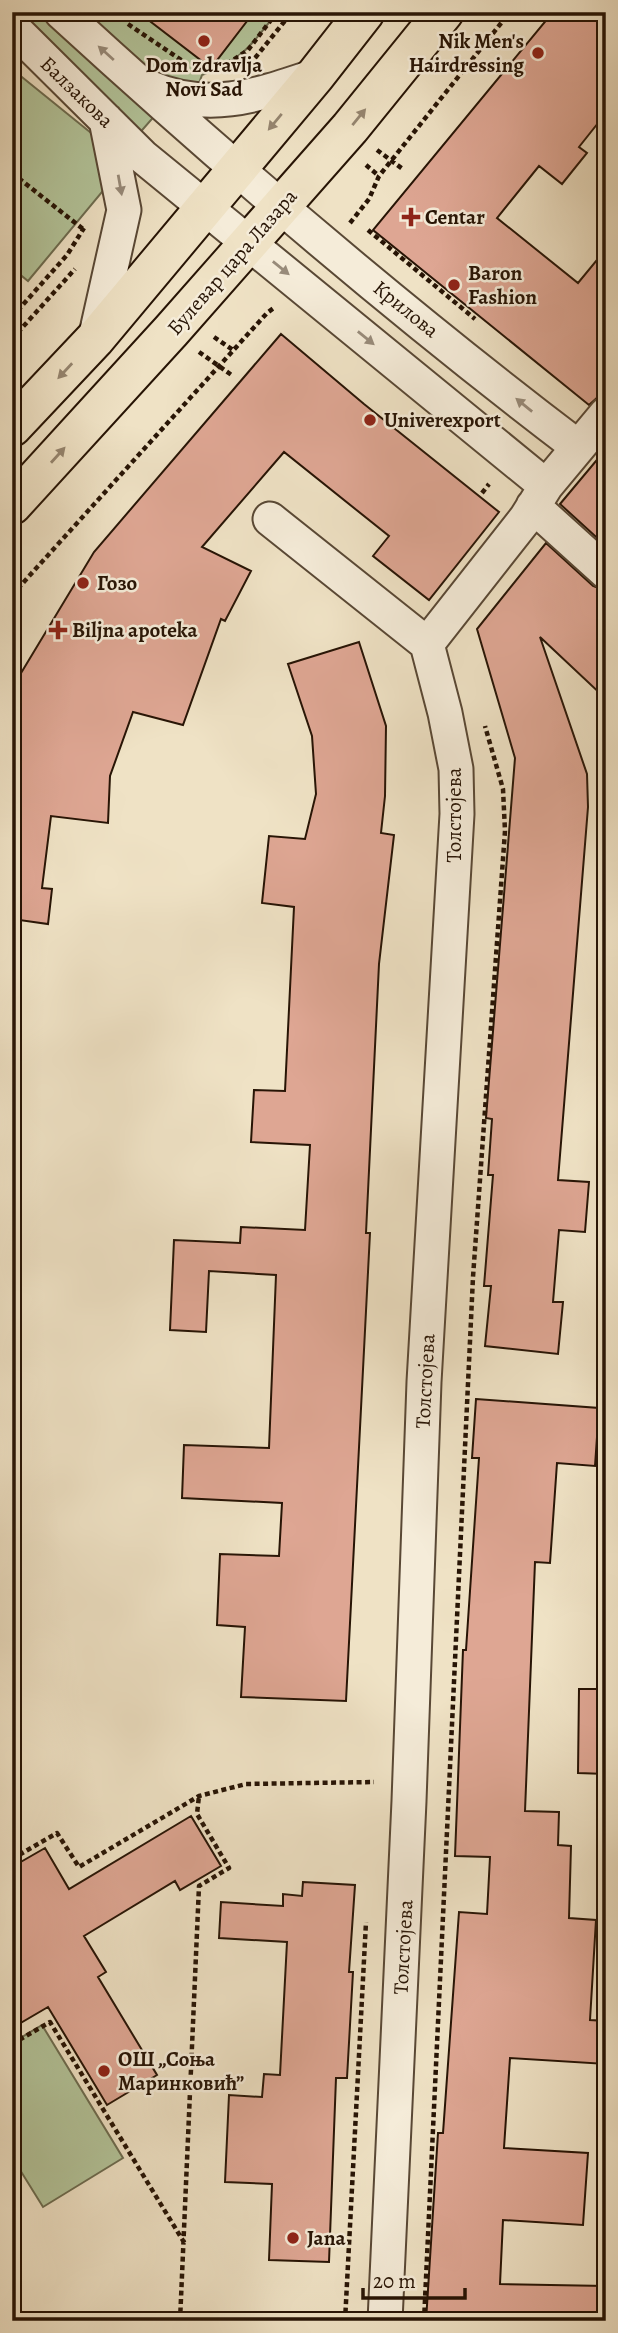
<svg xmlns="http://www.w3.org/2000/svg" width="618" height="2333" viewBox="0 0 618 2333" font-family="Alegreya,serif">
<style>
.green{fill:#b3c49a;stroke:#6d6c50;stroke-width:2}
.building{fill:#dea693;stroke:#271405;stroke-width:2}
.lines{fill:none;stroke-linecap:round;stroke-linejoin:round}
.minor-casing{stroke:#594835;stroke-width:37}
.major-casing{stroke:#271405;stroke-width:42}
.path{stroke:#271405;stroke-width:4.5;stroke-dasharray:5 3.5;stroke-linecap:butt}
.minor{stroke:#f5ecd9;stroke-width:33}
.major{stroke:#efe2c5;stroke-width:38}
.oneway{fill:#988b7a}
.oneway2{fill:#95856f}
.poi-dot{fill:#8f2418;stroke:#f5ecd9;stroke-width:2.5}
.labels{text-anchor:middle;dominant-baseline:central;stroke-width:5;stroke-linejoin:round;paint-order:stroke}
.poi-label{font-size:21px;font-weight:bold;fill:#271405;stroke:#f5ecd9;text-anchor:start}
.street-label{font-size:21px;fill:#271405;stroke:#f5ecd9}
</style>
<rect width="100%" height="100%" fill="#efe2c5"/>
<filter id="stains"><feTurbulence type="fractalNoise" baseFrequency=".00286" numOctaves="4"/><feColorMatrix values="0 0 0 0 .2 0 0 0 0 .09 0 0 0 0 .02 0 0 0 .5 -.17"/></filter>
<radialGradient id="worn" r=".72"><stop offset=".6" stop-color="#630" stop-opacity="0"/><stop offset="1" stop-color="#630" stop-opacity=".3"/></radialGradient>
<path class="green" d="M 12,12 L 277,12 C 253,44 241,61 202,75 L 197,89 L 164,105 L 130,144 Z
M 12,69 L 101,141 L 107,186 L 28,281 L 12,268 Z
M 42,2025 L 123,2158 L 43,2207 L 12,2157 L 12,2043 Z"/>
<path class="building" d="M 138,12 L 254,12 L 211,68 Z
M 553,12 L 606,12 L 606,113 L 579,147 L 587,153 L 562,184 L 539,166 L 497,218 L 578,283 L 606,249 L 606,395 L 599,396 L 589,405 L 373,230 Z
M 281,334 L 364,404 L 499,512 L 429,600 L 373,556 L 389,536 L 284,452 L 202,547 L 251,571 L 225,621 L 221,619 L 183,725 L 133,712 L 110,776 L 108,823 L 51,816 L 42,888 L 52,889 L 48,924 L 12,919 L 12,688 L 94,552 Z
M 606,449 L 606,546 L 560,504 Z
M 546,543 L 593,586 L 606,591 L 606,699 L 540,637 L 587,774 L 588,807 L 558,1180 L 589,1182 L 585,1232 L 559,1230 L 553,1302 L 563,1302 L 558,1354 L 485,1346 L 491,1286 L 484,1286 L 493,1175 L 488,1175 L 492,1119 L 486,1118 L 515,758 L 477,629 Z
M 359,642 L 386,726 L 385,796 L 381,833 L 394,835 L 379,964 L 366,1233 L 370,1233 L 346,1701 L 241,1697 L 245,1627 L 217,1625 L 220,1554 L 279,1556 L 282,1503 L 182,1498 L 184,1445 L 269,1448 L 276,1275 L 209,1271 L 206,1332 L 170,1330 L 174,1240 L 240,1243 L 241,1227 L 305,1230 L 310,1145 L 251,1142 L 254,1090 L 285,1091 L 294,907 L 262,903 L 269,836 L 305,839 L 316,794 L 312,736 L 288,664 Z
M 476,1399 L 599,1408 L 595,1466 L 557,1463 L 550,1563 L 535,1562 L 525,1811 L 559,1812 L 558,1845 L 571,1846 L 569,1918 L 596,1920 L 590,2020 L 606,2021 L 606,2064 L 510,2058 L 504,2148 L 588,2153 L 583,2225 L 503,2220 L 500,2284 L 606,2286 L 606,2321 L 426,2321 L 438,2133 L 443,2133 L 459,1912 L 487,1914 L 490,1857 L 455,1856 L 463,1650 L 466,1650 L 479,1458 L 472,1458 Z
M 579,1689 L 606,1689 L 606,1774 L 578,1773 Z
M 191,1816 L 221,1866 L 180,1890 L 175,1881 L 84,1936 L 106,1972 L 98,1977 L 157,2075 L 107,2105 L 48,2007 L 12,2028 L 12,1867 L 45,1848 L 69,1889 Z
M 303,1882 L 355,1885 L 349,1972 L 353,1972 L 347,2078 L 336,2078 L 329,2262 L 269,2260 L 272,2184 L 225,2182 L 229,2095 L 262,2097 L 264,2074 L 280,2075 L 287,1942 L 219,1938 L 221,1902 L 283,1906 L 283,1894 L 302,1896 Z"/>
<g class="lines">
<defs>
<path id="minor" d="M 61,12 C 227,164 399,311 578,447
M 12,27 L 142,156 L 546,486
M 148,87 C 208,113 256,96 315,76
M 95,339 L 124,210 L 106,120
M 533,506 L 606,572
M 270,519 L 427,644 L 445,713 L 456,769 L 457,814 L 424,1382 L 409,1801 L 385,2321
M 427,644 L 526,518 L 546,486 L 606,414"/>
<path id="major" d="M 12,427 L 95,339 L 315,76 L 365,12
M 12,505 L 171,331 L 350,128 L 444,12"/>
</defs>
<use href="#minor" class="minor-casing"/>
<use href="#major" class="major-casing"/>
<path class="path" d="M 128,24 L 184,62
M 255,58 L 292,12
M 227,64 L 248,50 L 277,12
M 377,150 L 404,170
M 366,165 L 379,176
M 12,173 L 83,229
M 350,223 L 369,199 L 379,176 L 510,12
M 368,230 L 475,319
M 12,317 L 67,255 L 84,228
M 214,337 L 233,350
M 12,339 L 75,269
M 199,352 L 233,376
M 482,493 L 489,484
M 12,595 L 267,313 L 275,307
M 12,1859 L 57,1833 L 79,1867 L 199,1796 L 246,1784 L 374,1782
M 12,2044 L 50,2022 L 185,2244
M 180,2321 L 199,1886 L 229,1868 L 197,1814 L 199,1796
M 345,2321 L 366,1922
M 424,2321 L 473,1277 L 505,831 L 503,789 L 485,726"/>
<use href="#minor" class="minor"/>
<use href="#major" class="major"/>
</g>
<defs><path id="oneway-solid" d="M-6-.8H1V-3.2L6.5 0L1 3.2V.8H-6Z" transform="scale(1.75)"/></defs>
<g class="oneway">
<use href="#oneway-solid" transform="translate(106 53) rotate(-138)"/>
<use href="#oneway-solid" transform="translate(120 185) rotate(80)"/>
<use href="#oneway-solid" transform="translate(281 268) rotate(39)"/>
<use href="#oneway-solid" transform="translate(366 338) rotate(39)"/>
<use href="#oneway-solid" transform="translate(524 405) rotate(-141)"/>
</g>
<g class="oneway2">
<use href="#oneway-solid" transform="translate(359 117) rotate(-51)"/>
<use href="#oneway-solid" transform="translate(275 122) rotate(130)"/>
<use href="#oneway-solid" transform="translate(65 371) rotate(133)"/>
<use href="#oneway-solid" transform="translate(58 455) rotate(-48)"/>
</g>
<g class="poi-dot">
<circle cx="204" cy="41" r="7"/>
<circle cx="538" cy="53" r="7"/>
<path d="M407.5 206.5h7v7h7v7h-7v7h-7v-7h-7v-7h7z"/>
<circle cx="454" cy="285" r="7"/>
<circle cx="370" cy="420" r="7"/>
<circle cx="83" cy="583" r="7"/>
<path d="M54.5 619.5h7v7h7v7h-7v7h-7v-7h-7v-7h7z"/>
<circle cx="104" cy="2071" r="7"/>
<circle cx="293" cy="2238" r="7"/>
</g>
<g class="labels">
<g class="poi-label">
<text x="524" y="41" text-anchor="end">Nik Men's<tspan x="524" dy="24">Hairdressing</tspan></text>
<text x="204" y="65" text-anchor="middle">Dom zdravlja<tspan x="204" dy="24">Novi Sad</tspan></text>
<text x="425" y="217">Centar</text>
<text x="468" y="273">Baron<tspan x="468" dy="24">Fashion</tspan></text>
<text x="384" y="420">Univerexport</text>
<text x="97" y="583">Гозо</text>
<text x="72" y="630">Biljna apoteka</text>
<text x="118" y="2059">ОШ „Соња<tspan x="118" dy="24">Маринковић”</tspan></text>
<text x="307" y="2238">Jana</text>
</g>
<g class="street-label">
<text transform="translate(77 92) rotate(44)">Балзакова</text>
<text transform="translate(232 262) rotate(-49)">Булевар цара Лазара</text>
<text transform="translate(406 309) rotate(39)">Крилова</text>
<text transform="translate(454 815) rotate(-90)">Толстојева</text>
<text transform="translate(425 1381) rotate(-87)">Толстојева</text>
<text transform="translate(403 1947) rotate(-87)">Толстојева</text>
</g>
</g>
<rect width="618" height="2333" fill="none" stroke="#efe2c5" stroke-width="42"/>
<rect x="14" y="14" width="590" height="2305" fill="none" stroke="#271405" stroke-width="3.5"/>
<rect x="21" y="21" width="576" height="2291" fill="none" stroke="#271405" stroke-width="2"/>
<path d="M363 2288v10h102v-10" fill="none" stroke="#271405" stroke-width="3.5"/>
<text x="373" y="2288" font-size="21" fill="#271405" stroke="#f5ecd9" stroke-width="5" paint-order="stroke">20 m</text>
<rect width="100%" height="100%" filter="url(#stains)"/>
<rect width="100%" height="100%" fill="url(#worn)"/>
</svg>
